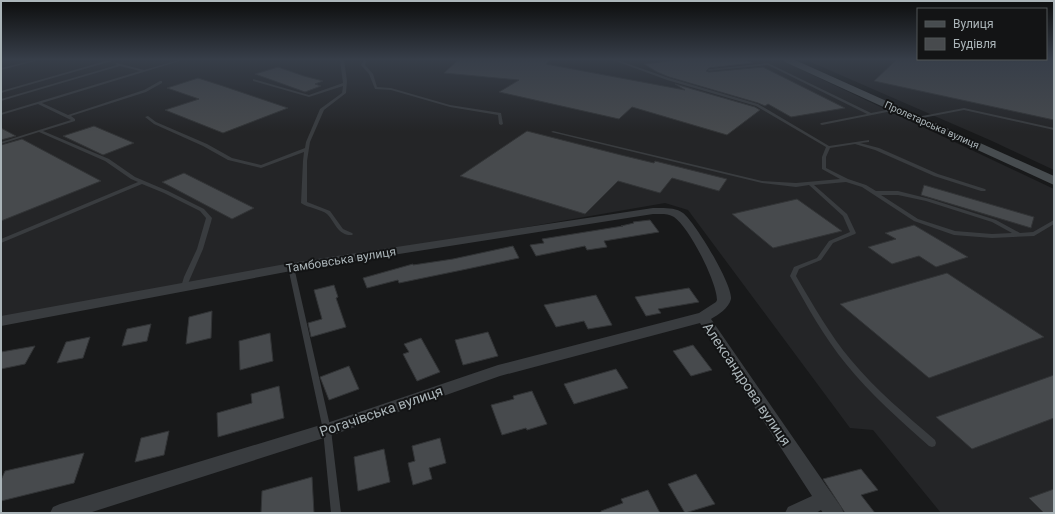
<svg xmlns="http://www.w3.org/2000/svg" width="1055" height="514" viewBox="0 0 1055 514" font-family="Roboto,sans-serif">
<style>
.built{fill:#242527}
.building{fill:#474a4d;stroke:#323436}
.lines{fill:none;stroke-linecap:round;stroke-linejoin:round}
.lane{fill:#393c3f;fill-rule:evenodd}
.street{fill:#393c3f;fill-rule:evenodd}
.secondary{fill:#474c4f;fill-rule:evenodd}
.labels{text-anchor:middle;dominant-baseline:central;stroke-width:4;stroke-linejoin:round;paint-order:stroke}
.far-street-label{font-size:10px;fill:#abb5b9;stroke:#131415}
.street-label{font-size:12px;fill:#abb5b9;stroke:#131415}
.near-street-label{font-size:14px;fill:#abb5b9;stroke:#131415}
</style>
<rect width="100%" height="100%" fill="#18191a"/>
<path class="built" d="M 1,60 L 781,60 L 1054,189 L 1054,513 L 941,513 L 873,430 L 850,428 L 688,210 L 665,203 L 292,268 L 1,322 Z
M 806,60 L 1054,60 L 1054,170 L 992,141 Z"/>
<path class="building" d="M 458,60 L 550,60 L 546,64 L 685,90 L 675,84 L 755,107 L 760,110 L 727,135 L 632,107 L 619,119 L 499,92 L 519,80 L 444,73 Z
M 677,60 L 746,60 L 753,63 L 709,68 L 706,71 L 709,72 L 763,67 L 845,108 L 791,117 L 768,104 L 765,106 L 758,103 L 669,77 L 657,72 L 644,64 Z
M 896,60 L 1054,60 L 1054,120 L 874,81 Z
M 278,67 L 304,76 L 323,81 L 315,84 L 321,86 L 305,92 L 255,74 Z
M 198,78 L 223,86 L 288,108 L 223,133 L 165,110 L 199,99 L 167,88 Z
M 94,126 L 134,143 L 103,155 L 63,136 Z
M 1,128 L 16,136 L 1,140 Z
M 527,131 L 621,155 L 654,163 L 655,161 L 727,179 L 719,191 L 672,178 L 660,193 L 618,181 L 585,214 L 460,176 Z
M 22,139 L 37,147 L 101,181 L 1,221 L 1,145 Z
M 184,173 L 254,208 L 232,219 L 162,182 Z
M 924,185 L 1034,217 L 1031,228 L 921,195 Z
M 797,199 L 842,231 L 773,248 L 732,214 Z
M 650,220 L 659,232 L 604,241 L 607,247 L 587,250 L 585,246 L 536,256 L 530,245 L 544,243 L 542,239 L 623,226 L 621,226 L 634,223 L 633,222 Z
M 914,225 L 968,257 L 936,267 L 919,256 L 892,264 L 868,247 L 896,239 L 885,233 Z
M 513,246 L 519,258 L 467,269 L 399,283 L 398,280 L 367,288 L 363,278 L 413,264 L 413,265 L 453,259 Z
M 947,273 L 1044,337 L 929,378 L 840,304 Z
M 334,285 L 338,297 L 336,298 L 346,327 L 311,337 L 308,323 L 322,319 L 314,290 Z
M 689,288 L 699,302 L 658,309 L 661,313 L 646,316 L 635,297 Z
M 596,295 L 612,325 L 588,329 L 584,321 L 556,327 L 544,305 Z
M 212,311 L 211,338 L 186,344 L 189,317 Z
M 151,324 L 147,341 L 122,346 L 127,329 Z
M 488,332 L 498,356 L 463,365 L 455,340 Z
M 270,333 L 273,361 L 240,370 L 239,341 Z
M 90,337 L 83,358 L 57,363 L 66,342 Z
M 421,338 L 440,372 L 417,381 L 403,354 L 409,352 L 404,344 Z
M 693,345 L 712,370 L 691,376 L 673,351 Z
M 35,346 L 25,364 L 1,369 L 1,352 Z
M 349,366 L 359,389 L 329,400 L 320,377 Z
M 616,369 L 628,388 L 574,404 L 564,384 Z
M 1054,375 L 1054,418 L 972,449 L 936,417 Z
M 279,386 L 284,418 L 218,437 L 217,413 L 252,403 L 251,394 Z
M 532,391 L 547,424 L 527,430 L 526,428 L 502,435 L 491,405 L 514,399 L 513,396 Z
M 169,431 L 164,455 L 135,462 L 141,438 Z
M 440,438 L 446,463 L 429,468 L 432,479 L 413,485 L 408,463 L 415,461 L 412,446 Z
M 384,449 L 390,482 L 358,491 L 354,457 Z
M 84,453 L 74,483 L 1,501 L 1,480 L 5,471 Z
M 861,469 L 878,490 L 861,495 L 875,513 L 845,513 L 823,479 Z
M 696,474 L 715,504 L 685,513 L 668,484 Z
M 312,477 L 314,513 L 261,513 L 262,491 Z
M 1054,489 L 1054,513 L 1044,513 L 1029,498 Z
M 648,490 L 660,513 L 601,513 L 601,511 L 623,503 L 621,499 Z"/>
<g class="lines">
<path class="lane" d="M 35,60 L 39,60 L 1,70 L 1,68 Z
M 109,60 L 112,61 L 1,93 L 1,91 Z
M 179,60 L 183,60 L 42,103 L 68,115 L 144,90 L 160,81 L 162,81 L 162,83 L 146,92 L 71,116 L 75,119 L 75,121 L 43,131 L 109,159 L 135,177 L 168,191 L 204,209 L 212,218 L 211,222 L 203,249 L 186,288 L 184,289 L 181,287 L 184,277 L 197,249 L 206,218 L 200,211 L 164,193 L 142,184 L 1,243 L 1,239 L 138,182 L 131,179 L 105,161 L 39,132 L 1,144 L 1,142 L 71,120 L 38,104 L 1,115 L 1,113 L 140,71 L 120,66 L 1,101 L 1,99 L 117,65 L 115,64 L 117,63 L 144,70 Z
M 340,60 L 344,60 L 347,81 L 346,93 L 324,110 L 310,142 L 307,161 L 307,202 L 330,211 L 343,229 L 352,233 L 353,234 L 352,235 C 338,236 335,222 327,214 C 321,209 308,208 301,203 L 303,161 L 304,152 L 261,168 L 228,160 L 203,146 L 154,124 L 145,117 L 148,116 L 156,122 L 207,144 L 232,158 L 261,165 L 305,148 L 306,142 L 320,109 L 342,93 L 343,86 L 309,97 L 253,81 L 253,79 L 309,95 L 343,83 Z
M 364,60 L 367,60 L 365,65 L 373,74 L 377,87 L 391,88 L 450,105 L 501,113 L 503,124 L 501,125 L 499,124 L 498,115 L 450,107 L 391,90 L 375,89 L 369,74 L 361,65 Z
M 613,60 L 617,60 L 669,78 L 758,104 L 829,146 L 869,140 L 869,142 L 860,143 L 879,148 L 938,174 L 985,189 L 986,190 L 985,191 L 981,191 L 934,176 L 875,150 L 855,144 L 830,148 L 826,157 L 826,168 L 848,179 L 866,185 L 876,191 L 898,191 L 930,199 L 996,220 L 1020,233 L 1033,232 L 1054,220 L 1054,224 L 1034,236 L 992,238 L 954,235 L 914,221 L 862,187 L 846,182 L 814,185 L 847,214 L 856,233 L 855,234 L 833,243 L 821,260 L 799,269 L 796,276 C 813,305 830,335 851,360 C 876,390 906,415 935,440 L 936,443 L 935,446 L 932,447 L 929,446 C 900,420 870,394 846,364 C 824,337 807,306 790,276 L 794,267 L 817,258 L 829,241 L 850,232 L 843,216 L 809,185 L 796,187 L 762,183 L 551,132 L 553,131 L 762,181 L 796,183 L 840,179 L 822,169 L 822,157 L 826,147 L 756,106 L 667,80 ZM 881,195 L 898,195 L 926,201 L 992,222 L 1012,233 L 992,234 L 955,231 L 918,219 Z
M 768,63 L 871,113 L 897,108 L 899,109 L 897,110 L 822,125 L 820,124 L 821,123 L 867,114 L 768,65 L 709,71 L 707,70 L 709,69 Z
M 964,108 L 1054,128 L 1054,130 L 964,110 L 917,119 L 915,118 L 917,117 Z
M 291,265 L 294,267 L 331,430 L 341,513 L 331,513 L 323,430 L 288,267 Z"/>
<path class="street" d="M 653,208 C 663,208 675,207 683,213 C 695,222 733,285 731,299 C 729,308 718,315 711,319 L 841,507 L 844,513 L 823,513 L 821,510 L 816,513 L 785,513 L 788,507 L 812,496 L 700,323 L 500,376 L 327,437 L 89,513 L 50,513 L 53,507 L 60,504 L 327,423 L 498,365 L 699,313 L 716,302 L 717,300 C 717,282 689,227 674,217 C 668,213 660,214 653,214 L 291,271 L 1,326 L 1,316 L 291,263 Z"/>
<path class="secondary" d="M 783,60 L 795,60 L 1054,176 L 1054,185 L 785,62 Z"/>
</g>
<linearGradient id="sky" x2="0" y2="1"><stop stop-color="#0d0e0e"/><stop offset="0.45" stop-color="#373e49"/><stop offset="1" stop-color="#373e49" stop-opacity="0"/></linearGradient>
<rect width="1055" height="132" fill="url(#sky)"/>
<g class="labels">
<g class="far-street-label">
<text transform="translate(932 125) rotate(24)">Пролетарська вулиця</text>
</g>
<g class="street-label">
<text transform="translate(341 260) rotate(-9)">Тамбовська вулиця</text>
</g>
<g class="near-street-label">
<text transform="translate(747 384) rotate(56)">Александрова вулиця</text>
<text transform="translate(381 411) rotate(-19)">Рогачівська вулиця</text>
</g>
</g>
<rect width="1055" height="514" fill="none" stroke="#abb5b9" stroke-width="4"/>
<rect x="917" y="8" width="130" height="52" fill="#131415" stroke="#505457"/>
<rect x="925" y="21" width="20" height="6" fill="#474c4f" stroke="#505457"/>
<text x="953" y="28" font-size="12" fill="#abb5b9">Вулиця</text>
<rect x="925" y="38" width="20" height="12" fill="#474a4d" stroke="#505457"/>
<text x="953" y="48" font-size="12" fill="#abb5b9">Будівля</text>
</svg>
